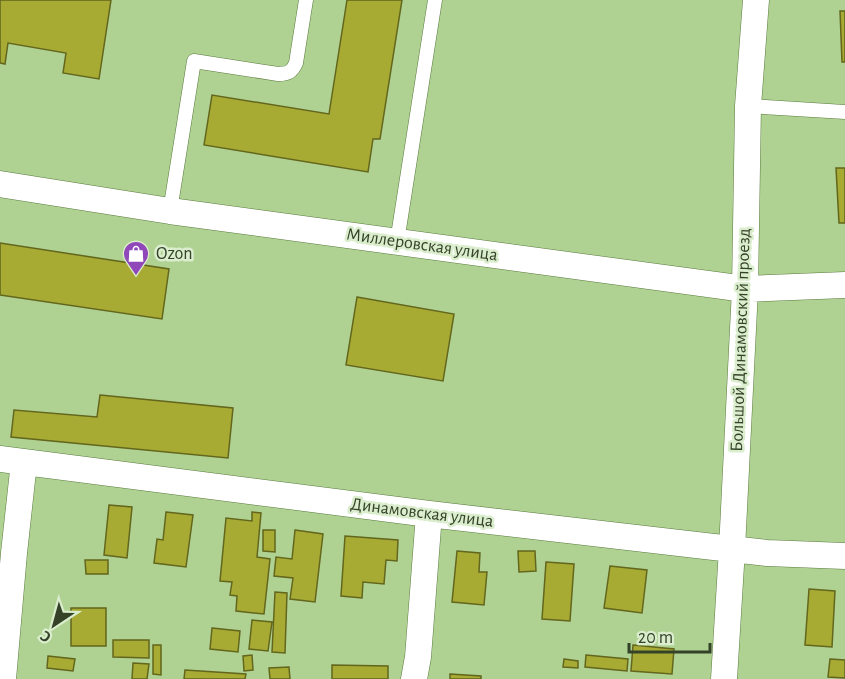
<svg xmlns="http://www.w3.org/2000/svg" width="845" height="679" viewBox="0 0 845 679" font-family="'Alegreya Sans',sans-serif">
<style>
.building{fill:#a7ab33;stroke:#63661d;stroke-width:1.5}
.lines{fill:none;stroke-linecap:round;stroke-linejoin:round}
.lane-casing{stroke:#5a7a3e;stroke-width:15}
.street-casing{stroke:#5a7a3e;stroke-width:27}
.lane{stroke:#fff;stroke-width:14}
.street{stroke:#fff;stroke-width:26}
.labels{text-anchor:middle;dominant-baseline:central;stroke-width:5;stroke-linejoin:round;paint-order:stroke}
.street-label{font-size:18px;fill:#344228;stroke:#daedcd}
.poi-label{font-size:18px;fill:#344228;stroke:#daedcd;text-anchor:start}
</style>
<rect width="100%" height="100%" fill="#afd292"/>
<path class="building" d="M 0,0 L 111,0 L 99,79 L 63,73 L 66,53 L 8,43 L 5,64 L 0,63 Z
M 347,0 L 402,0 L 380,139 L 373,139 L 368,172 L 204,145 L 212,95 L 329,114 Z
M 840,11 L 845,11 L 845,62 L 842,62 Z
M 836,168 L 845,168 L 845,223 L 839,223 Z
M 0,243 L 169,269 L 162,319 L 0,295 Z
M 357,297 L 454,314 L 443,381 L 346,365 Z
M 100,395 L 233,408 L 228,458 L 11,437 L 14,410 L 97,417 Z
M 109,505 L 132,507 L 127,558 L 104,555 Z
M 166,512 L 193,515 L 186,567 L 154,563 L 157,539 L 163,540 Z
M 252,512 L 261,513 L 257,557 L 270,559 L 264,614 L 236,611 L 237,596 L 230,595 L 232,582 L 220,581 L 226,518 L 252,521 Z
M 263,530 L 275,530 L 275,552 L 263,551 Z
M 295,530 L 323,534 L 315,602 L 290,599 L 293,578 L 274,576 L 276,557 L 292,559 Z
M 345,536 L 398,540 L 397,561 L 386,560 L 384,584 L 363,582 L 362,598 L 341,596 Z
M 457,551 L 480,553 L 479,572 L 487,572 L 484,605 L 452,602 Z
M 518,551 L 535,551 L 536,571 L 519,572 Z
M 85,560 L 108,560 L 108,574 L 86,574 Z
M 546,562 L 574,564 L 570,621 L 542,619 Z
M 610,566 L 647,570 L 642,613 L 604,608 Z
M 809,589 L 835,591 L 832,647 L 805,645 Z
M 275,592 L 287,593 L 285,653 L 272,652 Z
M 71,608 L 106,608 L 106,646 L 71,646 Z
M 252,620 L 272,622 L 268,651 L 249,649 Z
M 212,628 L 240,631 L 238,652 L 210,649 Z
M 113,640 L 149,640 L 149,658 L 113,657 Z
M 153,645 L 161,645 L 161,675 L 153,674 Z
M 633,645 L 674,649 L 672,674 L 631,671 Z
M 252,655 L 253,670 L 244,671 L 243,656 Z
M 586,655 L 628,659 L 627,671 L 585,667 Z
M 48,656 L 75,659 L 73,671 L 47,668 Z
M 564,659 L 578,661 L 578,668 L 563,667 Z
M 830,659 L 845,660 L 845,678 L 828,677 Z
M 133,663 L 149,664 L 147,679 L 132,679 Z
M 332,665 L 388,666 L 388,679 L 332,679 Z
M 289,667 L 290,679 L 270,679 L 269,668 Z
M 185,670 L 246,674 L 245,679 L 184,679 Z
M 450,674 L 481,676 L 481,679 L 450,679 Z"/>
<g class="lines">
<defs>
<path id="lane" d="M 748,106 L 845,112
M 170,211 L 194,61 L 278,74 C 288,74 292,72 296,63 L 306,0
M 397,242 L 435,0"/>
<path id="street" d="M 0,184 L 170,211 L 745,289 L 845,285
M 0,459 L 429,514 L 705,546 L 767,553 L 845,556
M 3,679 L 14,553 L 24,462
M 414,679 L 418,657 L 429,514
M 724,679 L 732,549 L 745,289 L 748,106 L 756,0"/>
</defs>
<use href="#lane" class="lane-casing"/>
<use href="#street" class="street-casing"/>
<use href="#lane" class="lane"/>
<use href="#street" class="street"/>
</g>
<defs>
<symbol id="shop-pin" viewBox="-11 -11 22 30"><path d="M0 17L-7.5 6A9.5 9.5 0 1 1 7.5 6Z" fill="#9047b9" stroke="#daedcd"/><path d="M-5-2.5h2.3a2.7 3.5 0 0 1 5.4 0H5L5.5 6h-11ZM-1.5-2.5h3a1.5 2.3 0 0 0-3 0Z" fill="#fff"/></symbol>
</defs>
<g fill-rule="evenodd">
<use href="#shop-pin" x="121" y="239" width="30" height="40"/>
</g>
<g class="labels">
<g class="street-label">
<text transform="translate(422 245) rotate(8)">Миллеровская улица</text>
<text transform="translate(741 340) rotate(-88)">Большой Динамовский проезд</text>
<text transform="translate(422 513) rotate(7)">Динамовская улица</text>
</g>
<g class="poi-label">
<text x="156" y="254">Ozon</text>
</g>
</g>
<g transform="translate(54 625) rotate(216)" stroke="#daedcd" stroke-width="4.5" paint-order="stroke">
<path d="M0-4.5L10 22L0 15L-10 22Z" fill="#344228"/>
<text y="-9" font-size="16" font-weight="bold" text-anchor="middle" fill="#344228">С</text>
</g>
<path d="M629 643v9h81v-9" fill="none" stroke="#344228" stroke-width="3"/>
<text x="638" y="643" font-size="18" fill="#344228" stroke="#daedcd" stroke-width="4.5" paint-order="stroke">20 m</text>
</svg>
